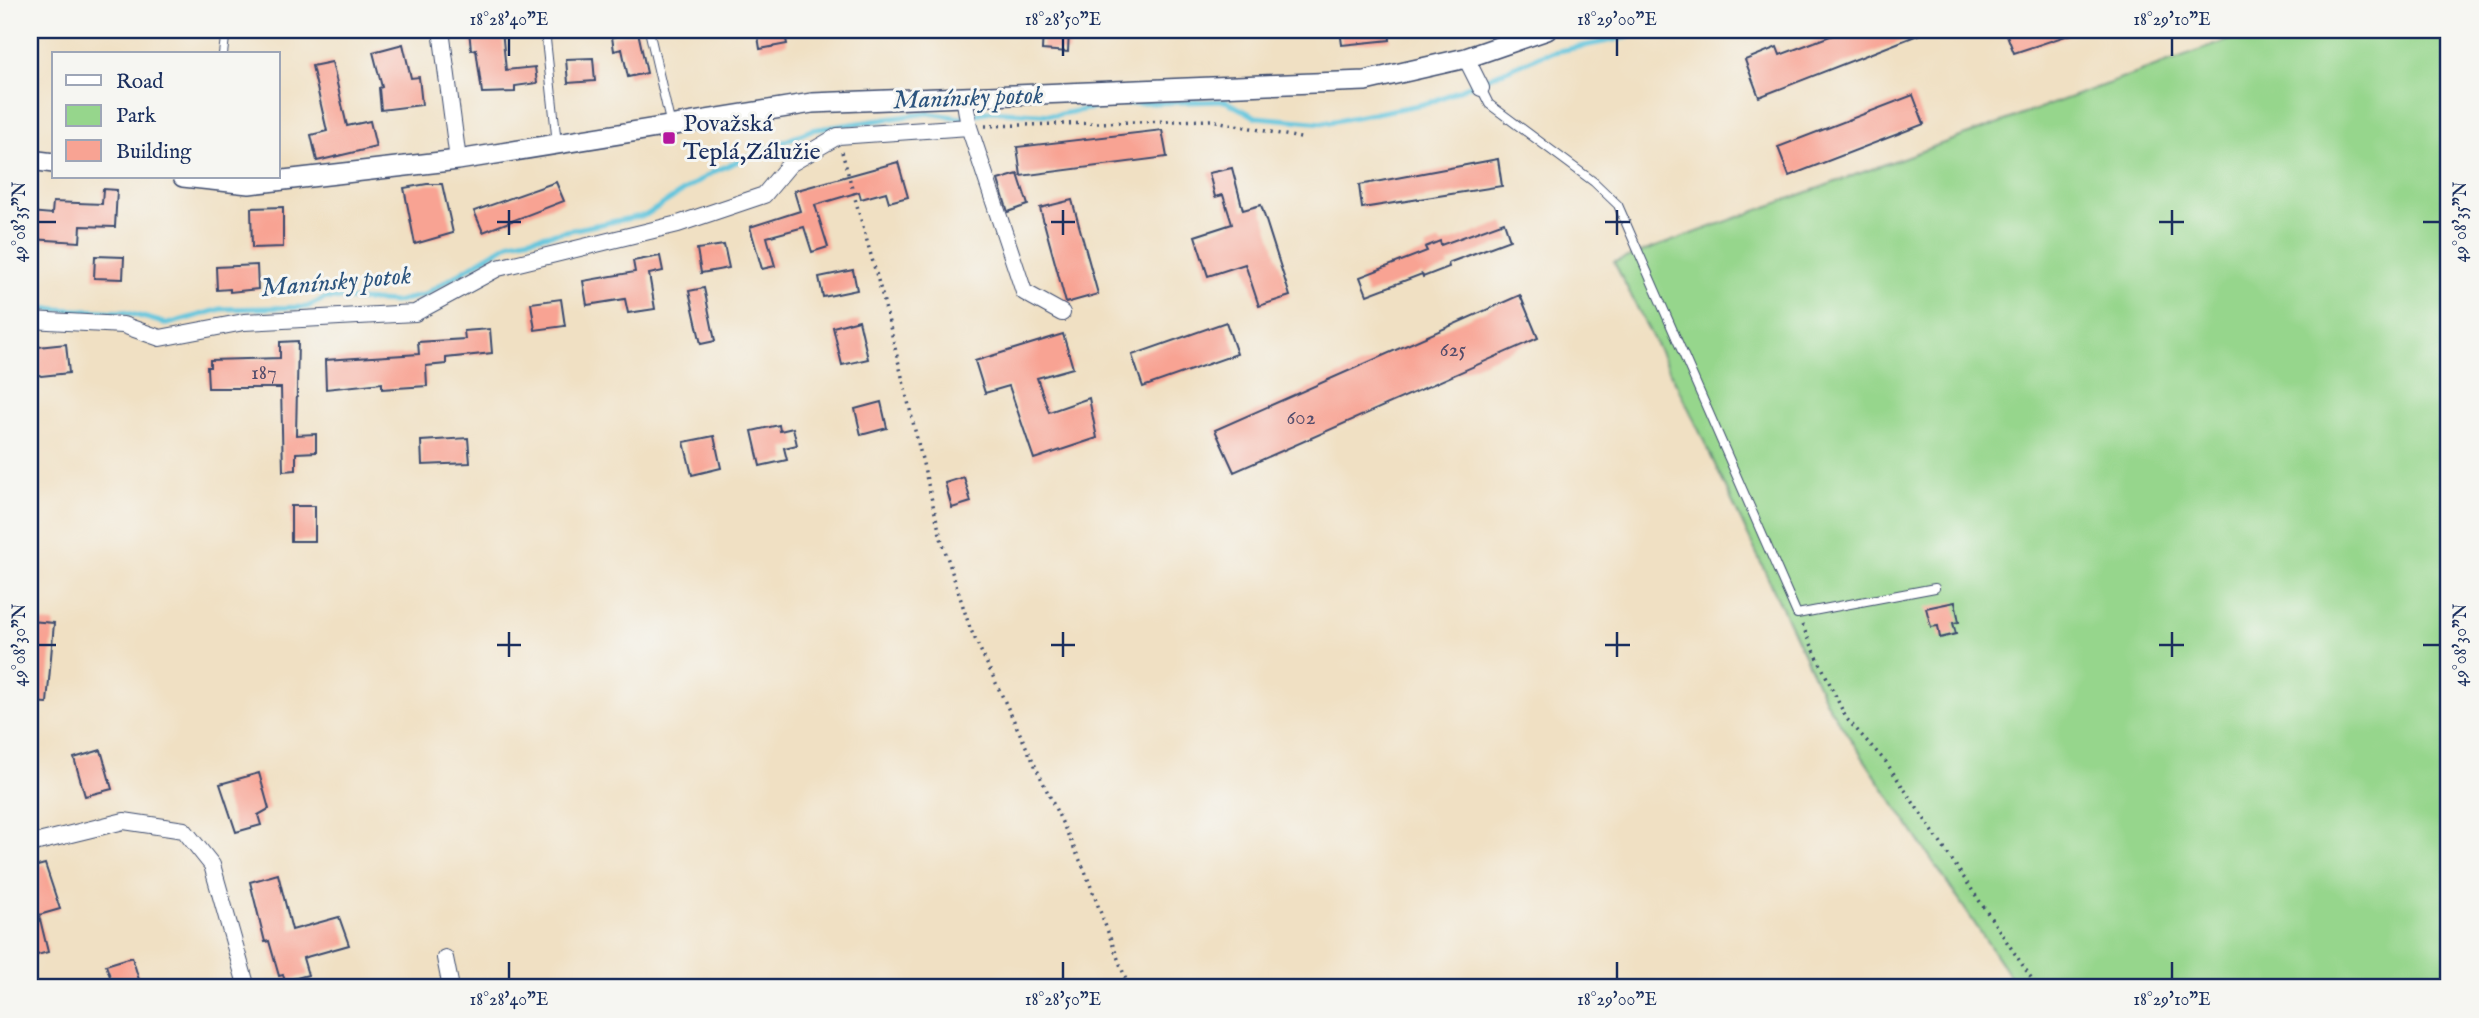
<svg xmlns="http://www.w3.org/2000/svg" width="2479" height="1018" viewBox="0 0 2479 1018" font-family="'IM FELL English',serif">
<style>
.green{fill:#96d68c;stroke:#588275;stroke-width:2}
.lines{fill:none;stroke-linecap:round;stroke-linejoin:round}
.stream{stroke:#60c5dd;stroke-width:5}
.building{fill:#f8a393}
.service-casing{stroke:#3b4a6d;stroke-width:10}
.minor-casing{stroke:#3b4a6d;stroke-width:18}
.tertiary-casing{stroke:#3b4a6d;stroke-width:22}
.path{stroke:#3b4a6d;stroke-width:3.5;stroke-dasharray:2 5;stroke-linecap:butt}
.service{stroke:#fff;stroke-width:8}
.minor{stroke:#fff;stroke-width:16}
.tertiary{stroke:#fff;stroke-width:19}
.ticks{fill:none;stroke:#1b2f5e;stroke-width:2.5}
.poi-dot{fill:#b5179e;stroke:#f6f6f2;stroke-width:2.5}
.labels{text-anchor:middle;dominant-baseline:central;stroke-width:6;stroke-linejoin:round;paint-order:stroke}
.number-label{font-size:21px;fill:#524c6b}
.poi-label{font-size:24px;fill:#1b2f5e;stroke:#f6f6f2;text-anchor:start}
.water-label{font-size:26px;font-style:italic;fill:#2c547e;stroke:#f6f6f2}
.neatline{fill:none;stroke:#1b2f5e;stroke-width:2.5}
.ticks-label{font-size:18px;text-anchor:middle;fill:#1b2f5e}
</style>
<rect width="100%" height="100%" fill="#f6f6f2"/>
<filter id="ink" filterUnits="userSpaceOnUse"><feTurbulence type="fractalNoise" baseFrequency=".0143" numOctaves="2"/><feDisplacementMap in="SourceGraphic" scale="14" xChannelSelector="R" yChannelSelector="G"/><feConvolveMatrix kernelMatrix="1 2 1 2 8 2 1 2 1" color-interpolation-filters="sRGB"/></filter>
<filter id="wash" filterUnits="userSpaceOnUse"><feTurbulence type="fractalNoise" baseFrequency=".00686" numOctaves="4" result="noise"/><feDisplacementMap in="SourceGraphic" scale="28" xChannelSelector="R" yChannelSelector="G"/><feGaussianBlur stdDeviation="1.57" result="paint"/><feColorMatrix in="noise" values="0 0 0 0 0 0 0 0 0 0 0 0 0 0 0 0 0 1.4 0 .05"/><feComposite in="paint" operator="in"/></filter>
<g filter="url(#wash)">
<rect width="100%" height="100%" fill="#f0e0c3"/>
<path class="green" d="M 2257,30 L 2449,30 L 2449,988 L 2018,988 L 1827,704 L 1688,407 L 1614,262 Z"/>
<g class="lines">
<path class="stream" d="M 30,308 L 124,312 L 168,324 L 221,309 L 307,307 L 326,298 L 395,302 L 424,295 L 511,242 L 646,215 L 713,172 L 811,130 L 928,113 L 961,118 L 990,111 L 1055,115 L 1115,104 L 1225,101 L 1256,117 L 1324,123 L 1429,103 L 1544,54 L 1628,37 L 1638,30"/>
</g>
<g id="blocks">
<path class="building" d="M 469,30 L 502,30 L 506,70 L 535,67 L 537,83 L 515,86 L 515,92 L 482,93 L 476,49 L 471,50 Z
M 757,30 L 784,30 L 787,44 L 760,49 Z
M 1043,30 L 1069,30 L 1068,52 L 1042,50 Z
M 1340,30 L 1389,30 L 1390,40 L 1342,45 Z
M 1846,30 L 1928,31 L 1759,97 L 1745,60 L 1777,47 L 1780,55 Z
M 2005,30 L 2077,30 L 2078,32 L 2014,53 Z
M 638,32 L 647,73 L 628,77 L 622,49 L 614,51 L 612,37 Z
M 403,44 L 411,78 L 419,77 L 422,105 L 381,110 L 379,88 L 382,87 L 373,52 Z
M 593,58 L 595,81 L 568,83 L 566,59 Z
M 332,62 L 347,126 L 370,121 L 376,147 L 317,161 L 311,135 L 327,131 L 312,66 Z
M 1913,95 L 1924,124 L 1789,176 L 1778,147 Z
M 1162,130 L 1167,157 L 1021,176 L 1017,147 Z
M 1498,159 L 1502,186 L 1362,208 L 1359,185 Z
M 898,162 L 908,197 L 889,202 L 886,192 L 861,199 L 859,192 L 815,205 L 828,247 L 812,252 L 804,227 L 767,237 L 775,266 L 762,269 L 750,227 L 800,211 L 794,191 Z
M 1232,168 L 1243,210 L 1261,205 L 1290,296 L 1259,306 L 1245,264 L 1208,276 L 1195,236 L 1232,224 L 1223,195 L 1215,197 L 1209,173 Z
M 1018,174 L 1028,205 L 1008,212 L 998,180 Z
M 556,182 L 564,201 L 483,232 L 474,211 Z
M 427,184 L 442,184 L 453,233 L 415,244 L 404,188 Z
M 103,189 L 117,190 L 115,227 L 81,226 L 80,242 L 30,239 L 30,212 L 52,214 L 53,202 L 102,204 Z
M 1072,200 L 1098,294 L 1066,303 L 1040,208 Z
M 283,207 L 283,247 L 252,248 L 251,208 Z
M 1504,222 L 1510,240 L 1448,263 L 1449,267 L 1423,277 L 1422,274 L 1367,295 L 1360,277 L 1427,251 L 1425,247 L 1440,241 L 1441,245 Z
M 724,245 L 729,268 L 701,273 L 697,249 Z
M 95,256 L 124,257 L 123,279 L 94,278 Z
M 660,256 L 663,271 L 649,274 L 655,309 L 628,313 L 625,299 L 587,305 L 583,281 L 635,272 L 633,261 Z
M 257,265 L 258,289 L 230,292 L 230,289 L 217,290 L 216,267 Z
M 853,270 L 857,290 L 823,297 L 819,277 Z
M 704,288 L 715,341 L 701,344 L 689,291 Z
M 1520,295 L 1538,338 L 1234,472 L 1215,430 Z
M 561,299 L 565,326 L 535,330 L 531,303 Z
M 859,320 L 868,359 L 842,365 L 833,327 Z
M 1226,322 L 1237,354 L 1143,387 L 1132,355 Z
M 490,329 L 492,353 L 446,358 L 446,364 L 426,366 L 427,386 L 382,389 L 382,383 L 326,389 L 325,360 L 419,354 L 418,342 L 465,339 L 464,331 Z
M 1063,334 L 1073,368 L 1037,378 L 1049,412 L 1089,398 L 1097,438 L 1034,459 L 1009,386 L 985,393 L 975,361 Z
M 298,341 L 296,435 L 316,434 L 316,452 L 296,453 L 296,470 L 283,471 L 281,388 L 208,388 L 207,367 L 210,367 L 210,360 L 280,358 L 280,342 Z
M 66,344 L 69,373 L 41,376 L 37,374 L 38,347 Z
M 881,402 L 887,428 L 861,435 L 855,409 Z
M 779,425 L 780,431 L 793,428 L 797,445 L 784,448 L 787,460 L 760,466 L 752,431 Z
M 714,436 L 721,468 L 692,475 L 684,442 Z
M 468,438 L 470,463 L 422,465 L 421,441 Z
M 964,477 L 971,502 L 952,508 L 945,483 Z
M 291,506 L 315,506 L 315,541 L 291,541 Z
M 1955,602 L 1959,622 L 1953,623 L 1956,634 L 1940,638 L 1938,626 L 1931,627 L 1926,608 Z
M 30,621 L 54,623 L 47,703 L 30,702 Z
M 101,750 L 112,789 L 85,796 L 74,758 Z
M 259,773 L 269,809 L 258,815 L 261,825 L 236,832 L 220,784 Z
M 45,864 L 60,909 L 39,915 L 48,952 L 30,957 L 30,868 Z
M 278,874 L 292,930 L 339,917 L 349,945 L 303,958 L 308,975 L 285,981 L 283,975 L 279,976 L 269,941 L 265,942 L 250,882 Z
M 132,957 L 140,983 L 114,988 L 106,965 Z"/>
</g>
</g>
<g filter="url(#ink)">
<use href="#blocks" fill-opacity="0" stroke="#3b4a6d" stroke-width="2"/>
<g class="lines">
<defs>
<path id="service" d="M 545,30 L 557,144
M 649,30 L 671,126
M 223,54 L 226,30
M 1481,88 L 1489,104 L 1594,182 L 1618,205 L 1797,614 L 1935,588"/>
<path id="minor" d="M 441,30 L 458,160
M 1466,58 L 1481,88
M 964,96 L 969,127 L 1024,292 L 1062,313
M 30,320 L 123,325 L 160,338 L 244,322 L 415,313 L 498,268 L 678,224 L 764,195 L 790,164 L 838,136 L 969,127
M 30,844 L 124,821 L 184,830 L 212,865 L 247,988
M 445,958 L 451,988"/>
<path id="tertiary" d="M 30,160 L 54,163
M 183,177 L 249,184 L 458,160 L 812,103 L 1365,81 L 1466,58 L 1547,30"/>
</defs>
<use href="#service" class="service-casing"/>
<use href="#minor" class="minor-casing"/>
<use href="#tertiary" class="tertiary-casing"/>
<path class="path" d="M 985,126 L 1211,120 L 1305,139
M 842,152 L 883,298 L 941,538 L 970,628 L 1085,871 L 1129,988
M 1802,625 L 1846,718 L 1886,762 L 2038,988"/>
<use href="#service" class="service"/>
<use href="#minor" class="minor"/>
<use href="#tertiary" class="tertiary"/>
</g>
</g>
<path class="ticks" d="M 509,38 L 509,56M 1063,38 L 1063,56M 1617,38 L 1617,56M 2172,38 L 2172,56M 509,210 L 509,235M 1063,210 L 1063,235M 1617,210 L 1617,235M 2172,210 L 2172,235M 38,222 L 56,222M 497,222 L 521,222M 1051,222 L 1075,222M 1605,222 L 1630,222M 2159,222 L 2184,222M 2423,222 L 2440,222M 509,632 L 509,657M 1063,632 L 1063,657M 1617,632 L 1617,657M 2172,632 L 2172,657M 38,645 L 56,645M 497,645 L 521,645M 1051,645 L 1075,645M 1605,645 L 1630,645M 2159,645 L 2184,645M 2423,645 L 2440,645M 509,962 L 509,979M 1063,962 L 1063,979M 1617,962 L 1617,979M 2172,962 L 2172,979"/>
<rect class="poi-dot" x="662" y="131" width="14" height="14" rx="3.5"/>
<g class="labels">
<g class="number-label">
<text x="1453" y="350">625</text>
<text x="264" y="373">187</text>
<text x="1301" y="418">602</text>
</g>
<g class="poi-label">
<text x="683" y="124">Považská<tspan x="683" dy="28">Teplá,Zálužie</tspan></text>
</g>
<g class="water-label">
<text transform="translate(968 98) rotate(-2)">Manínsky potok</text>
<text transform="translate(336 282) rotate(-5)">Manínsky potok</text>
</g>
</g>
<rect width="2479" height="1018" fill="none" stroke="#f6f6f2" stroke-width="77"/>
<rect x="52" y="52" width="228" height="126" fill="#f6f6f2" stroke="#9ea6b7" stroke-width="2"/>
<rect x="66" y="75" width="35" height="10" fill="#ffffff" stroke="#9ea6b7" stroke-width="2"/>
<text x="116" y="88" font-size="21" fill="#1b2f5e">Road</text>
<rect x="66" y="105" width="35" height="21" fill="#96d68c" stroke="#9ea6b7" stroke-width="2"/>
<text x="116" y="122" font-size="21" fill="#1b2f5e">Park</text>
<rect x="66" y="140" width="35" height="21" fill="#f8a393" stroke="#9ea6b7" stroke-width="2"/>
<text x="116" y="158" font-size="21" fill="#1b2f5e">Building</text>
<rect x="38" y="38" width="2402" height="941" class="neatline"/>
<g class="ticks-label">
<text x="509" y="25">18°28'40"E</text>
<text x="1063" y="25">18°28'50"E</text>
<text x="1617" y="25">18°29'00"E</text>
<text x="2172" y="25">18°29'10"E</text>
<text transform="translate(19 222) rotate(-90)" y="6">49°08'35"N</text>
<text transform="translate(2460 222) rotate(-90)" y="6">49°08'35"N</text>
<text transform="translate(19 645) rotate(-90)" y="6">49°08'30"N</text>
<text transform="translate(2460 645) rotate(-90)" y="6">49°08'30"N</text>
<text x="509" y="1005">18°28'40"E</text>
<text x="1063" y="1005">18°28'50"E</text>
<text x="1617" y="1005">18°29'00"E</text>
<text x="2172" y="1005">18°29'10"E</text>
</g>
</svg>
